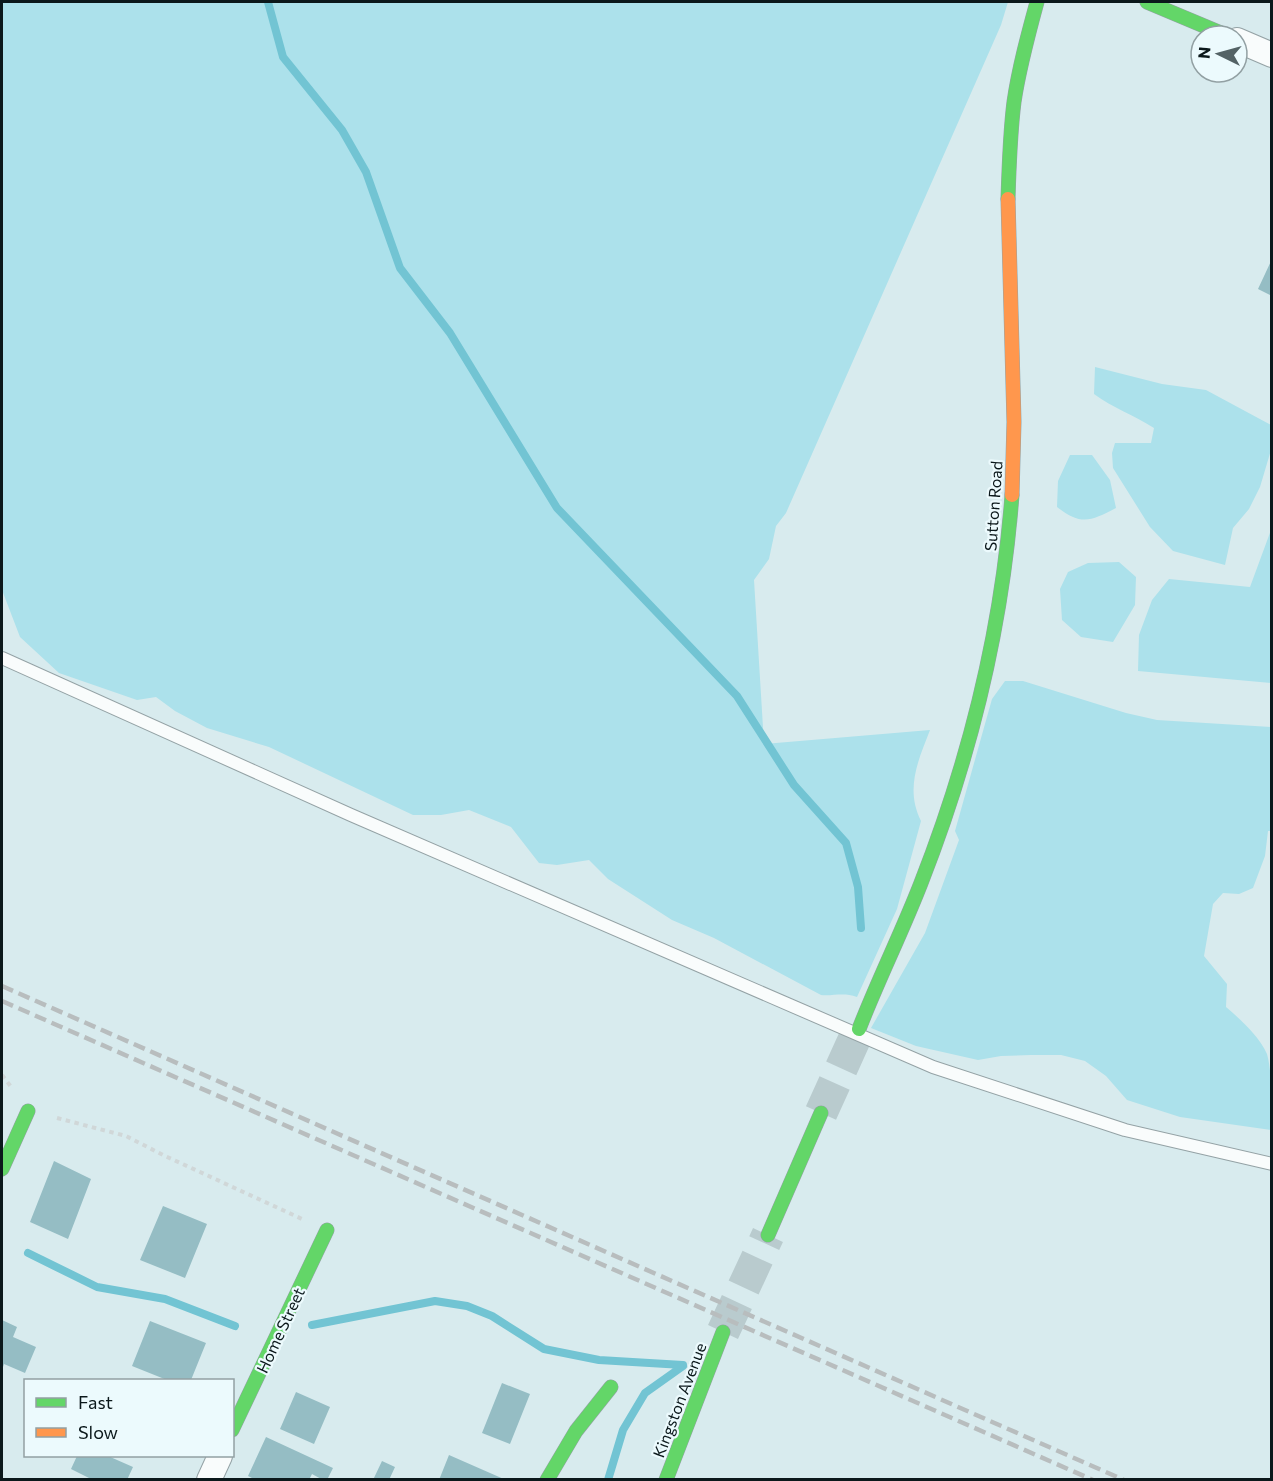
<svg xmlns="http://www.w3.org/2000/svg" width="1273" height="1481" viewBox="0 0 1273 1481" font-family="Commissioner,sans-serif">
<style>
.green{fill:#ace1eb}
.lines{fill:none;stroke-linecap:round;stroke-linejoin:round}
.stream{stroke:#72c4d3;stroke-width:8}
.building{fill:#95bdc4}
.secondary-tunnel{stroke:#b9cbce;stroke-width:33;stroke-dasharray:33 16;stroke-linecap:butt}
.lane-casing{stroke:#94a2a5;stroke-width:14}
.street-casing{stroke:#94a2a5;stroke-width:26}
.fast-casing{stroke:#94a2a5;stroke-width:15}
.slow-casing{stroke:#94a2a5;stroke-width:15}
.path{stroke:#d0d7d8;stroke-width:4;stroke-dasharray:4.5 4.5;stroke-linecap:butt}
.lane{stroke:#f9fcfc;stroke-width:12}
.street{stroke:#f9fcfc;stroke-width:24}
.fast{stroke:#63d668;stroke-width:14}
.slow{stroke:#ff974d;stroke-width:14}
.rail{stroke:#b8bdbe;stroke-width:4.5;stroke-dasharray:12 6;stroke-linecap:butt}
.labels{text-anchor:middle;dominant-baseline:central;stroke-width:4.5;stroke-linejoin:round;paint-order:stroke}
.street-label{font-size:16px;fill:#0b181b;stroke:#ecfafd}
</style>
<rect width="100%" height="100%" fill="#d8ebee"/>
<path class="green" d="M 2,2 L 1008,2 L 1001,25 L 786,513 L 776,526 L 769,559 L 754,580 L 764,744 L 930,730 C 918,761 905,789 921,821 L 897,909 L 857,997 C 844,992 834,996 821,995 L 714,938 L 672,920 L 608,879 L 589,860 L 557,865 L 539,863 L 511,827 L 469,810 L 441,815 L 413,815 L 269,747 L 207,728 L 175,711 L 156,697 L 137,700 L 59,673 L 20,637 L 2,590 Z
M 1095,367 L 1162,384 L 1206,390 L 1271,425 L 1271,450 L 1260,487 L 1249,509 L 1233,528 L 1225,565 L 1173,551 L 1150,527 L 1113,468 L 1112,453 L 1115,443 L 1151,443 L 1154,428 C 1134,415 1113,408 1094,394 Z
M 1070,455 L 1092,455 L 1110,480 L 1116,508 C 1091,521 1081,526 1057,507 L 1058,481 Z
M 1271,530 L 1271,683 L 1138,671 L 1139,635 L 1152,600 L 1169,579 L 1250,587 Z
M 1119,562 L 1136,577 L 1135,605 L 1113,642 L 1081,637 L 1062,620 L 1060,589 L 1068,572 L 1088,563 Z
M 1005,681 L 1023,681 L 1126,713 L 1157,720 L 1271,727 L 1271,831 L 1268,831 L 1265,856 L 1253,888 L 1239,894 L 1223,893 L 1213,904 L 1204,956 L 1227,984 L 1226,1007 C 1241,1020 1259,1036 1267,1054 C 1273,1076 1271,1107 1271,1130 L 1180,1117 L 1127,1100 L 1106,1076 L 1085,1061 L 1061,1055 L 1031,1055 L 1001,1056 L 978,1060 L 916,1046 L 871,1028 L 925,933 L 959,840 L 955,831 L 992,699 Z"/>
<g class="lines">
<path class="stream" d="M 268,2 L 283,57 L 342,130 L 366,172 L 400,268 L 450,333 L 557,508 L 737,696 L 794,785 L 846,843 L 858,887 L 861,928
M 28,1253 L 97,1287 L 165,1299 L 235,1326
M 312,1325 L 435,1301 L 467,1306 L 492,1316 L 544,1349 L 599,1360 L 683,1365
M 608,1480 L 623,1430 L 645,1393 L 683,1366"/>
</g>
<path class="building" d="M 1272,259 L 1272,296 L 1258,289 Z
M 54,1161 L 91,1179 L 68,1239 L 30,1222 Z
M 163,1206 L 207,1224 L 185,1278 L 140,1260 Z
M 2,1320 L 17,1327 L 13,1337 L 36,1347 L 25,1373 L 4,1364 L 2,1370 Z
M 150,1321 L 206,1343 L 191,1380 L 167,1380 L 132,1366 Z
M 502,1383 L 530,1394 L 510,1444 L 482,1433 Z
M 296,1392 L 330,1407 L 314,1444 L 280,1429 Z
M 266,1437 L 333,1468 L 327,1480 L 323,1480 L 312,1474 L 309,1480 L 256,1480 L 248,1476 Z
M 449,1455 L 506,1480 L 439,1480 Z
M 77,1456 L 108,1456 L 133,1467 L 127,1480 L 93,1480 L 71,1469 Z
M 382,1461 L 395,1467 L 389,1480 L 373,1480 Z"/>
<g class="lines">
<path class="secondary-tunnel" d="M 821,1113 L 859,1029
M 723,1332 L 768,1235"/>
<defs>
<path id="lane" d="M 2,658 L 351,815 L 933,1067 L 1125,1130 L 1272,1164"/>
<path id="street" d="M 1237,40 L 1272,55
M 209,1480 L 220,1456"/>
<path id="fast" d="M 1147,2 L 1228,36
M 1008,199 C 1009,166 1010,134 1014,102 C 1019,68 1028,35 1037,2
M 859,1029 C 878,980 902,932 921,883 C 970,758 1002,628 1012,495
M 2,1169 L 28,1111
M 768,1235 L 821,1113
M 232,1430 L 327,1230
M 547,1480 L 576,1431 L 611,1387
M 666,1480 L 723,1332"/>
<path id="slow" d="M 1008,199 L 1014,422 L 1012,495"/>
</defs>
<use href="#lane" class="lane-casing"/>
<use href="#street" class="street-casing"/>
<use href="#fast" class="fast-casing"/>
<use href="#slow" class="slow-casing"/>
<path class="path" d="M 2,1075 L 12,1088
M 57,1118 L 126,1136 L 163,1155 L 302,1219"/>
<use href="#lane" class="lane"/>
<use href="#street" class="street"/>
<use href="#fast" class="fast"/>
<use href="#slow" class="slow"/>
<path class="rail" d="M 2,986 L 1124,1480
M 2,1001 L 1093,1480"/>
</g>
<g class="labels">
<g class="street-label">
<text transform="translate(993 506) rotate(-86)">Sutton Road</text>
<text transform="translate(280 1330) rotate(-65)">Home Street</text>
<text transform="translate(679 1400) rotate(-69)">Kingston Avenue</text>
</g>
</g>
<rect width="1273" height="1481" fill="none" stroke="#0b181b" stroke-width="6"/>
<rect x="24" y="1379" width="210" height="78" fill="#ecfafd" stroke="#92a0a3" stroke-width="1.5"/>
<rect x="36" y="1398" width="30" height="9" fill="#63d668" stroke="#92a0a3" stroke-width="1.5"/>
<text x="78" y="1409" font-size="18" fill="#0b181b">Fast</text>
<rect x="36" y="1428" width="30" height="9" fill="#ff974d" stroke="#92a0a3" stroke-width="1.5"/>
<text x="78" y="1439" font-size="18" fill="#0b181b">Slow</text>
<g transform="translate(1219 54) rotate(275)"><circle r="28" fill="#ecfafd" stroke="#92a0a3" stroke-width="1.5"/>
<path d="M0-4.5L10 22L0 15L-10 22Z" fill="#536265"/>
<text y="-9" font-size="16" font-weight="bold" text-anchor="middle" fill="#0b181b">N</text>
</g>
</svg>
